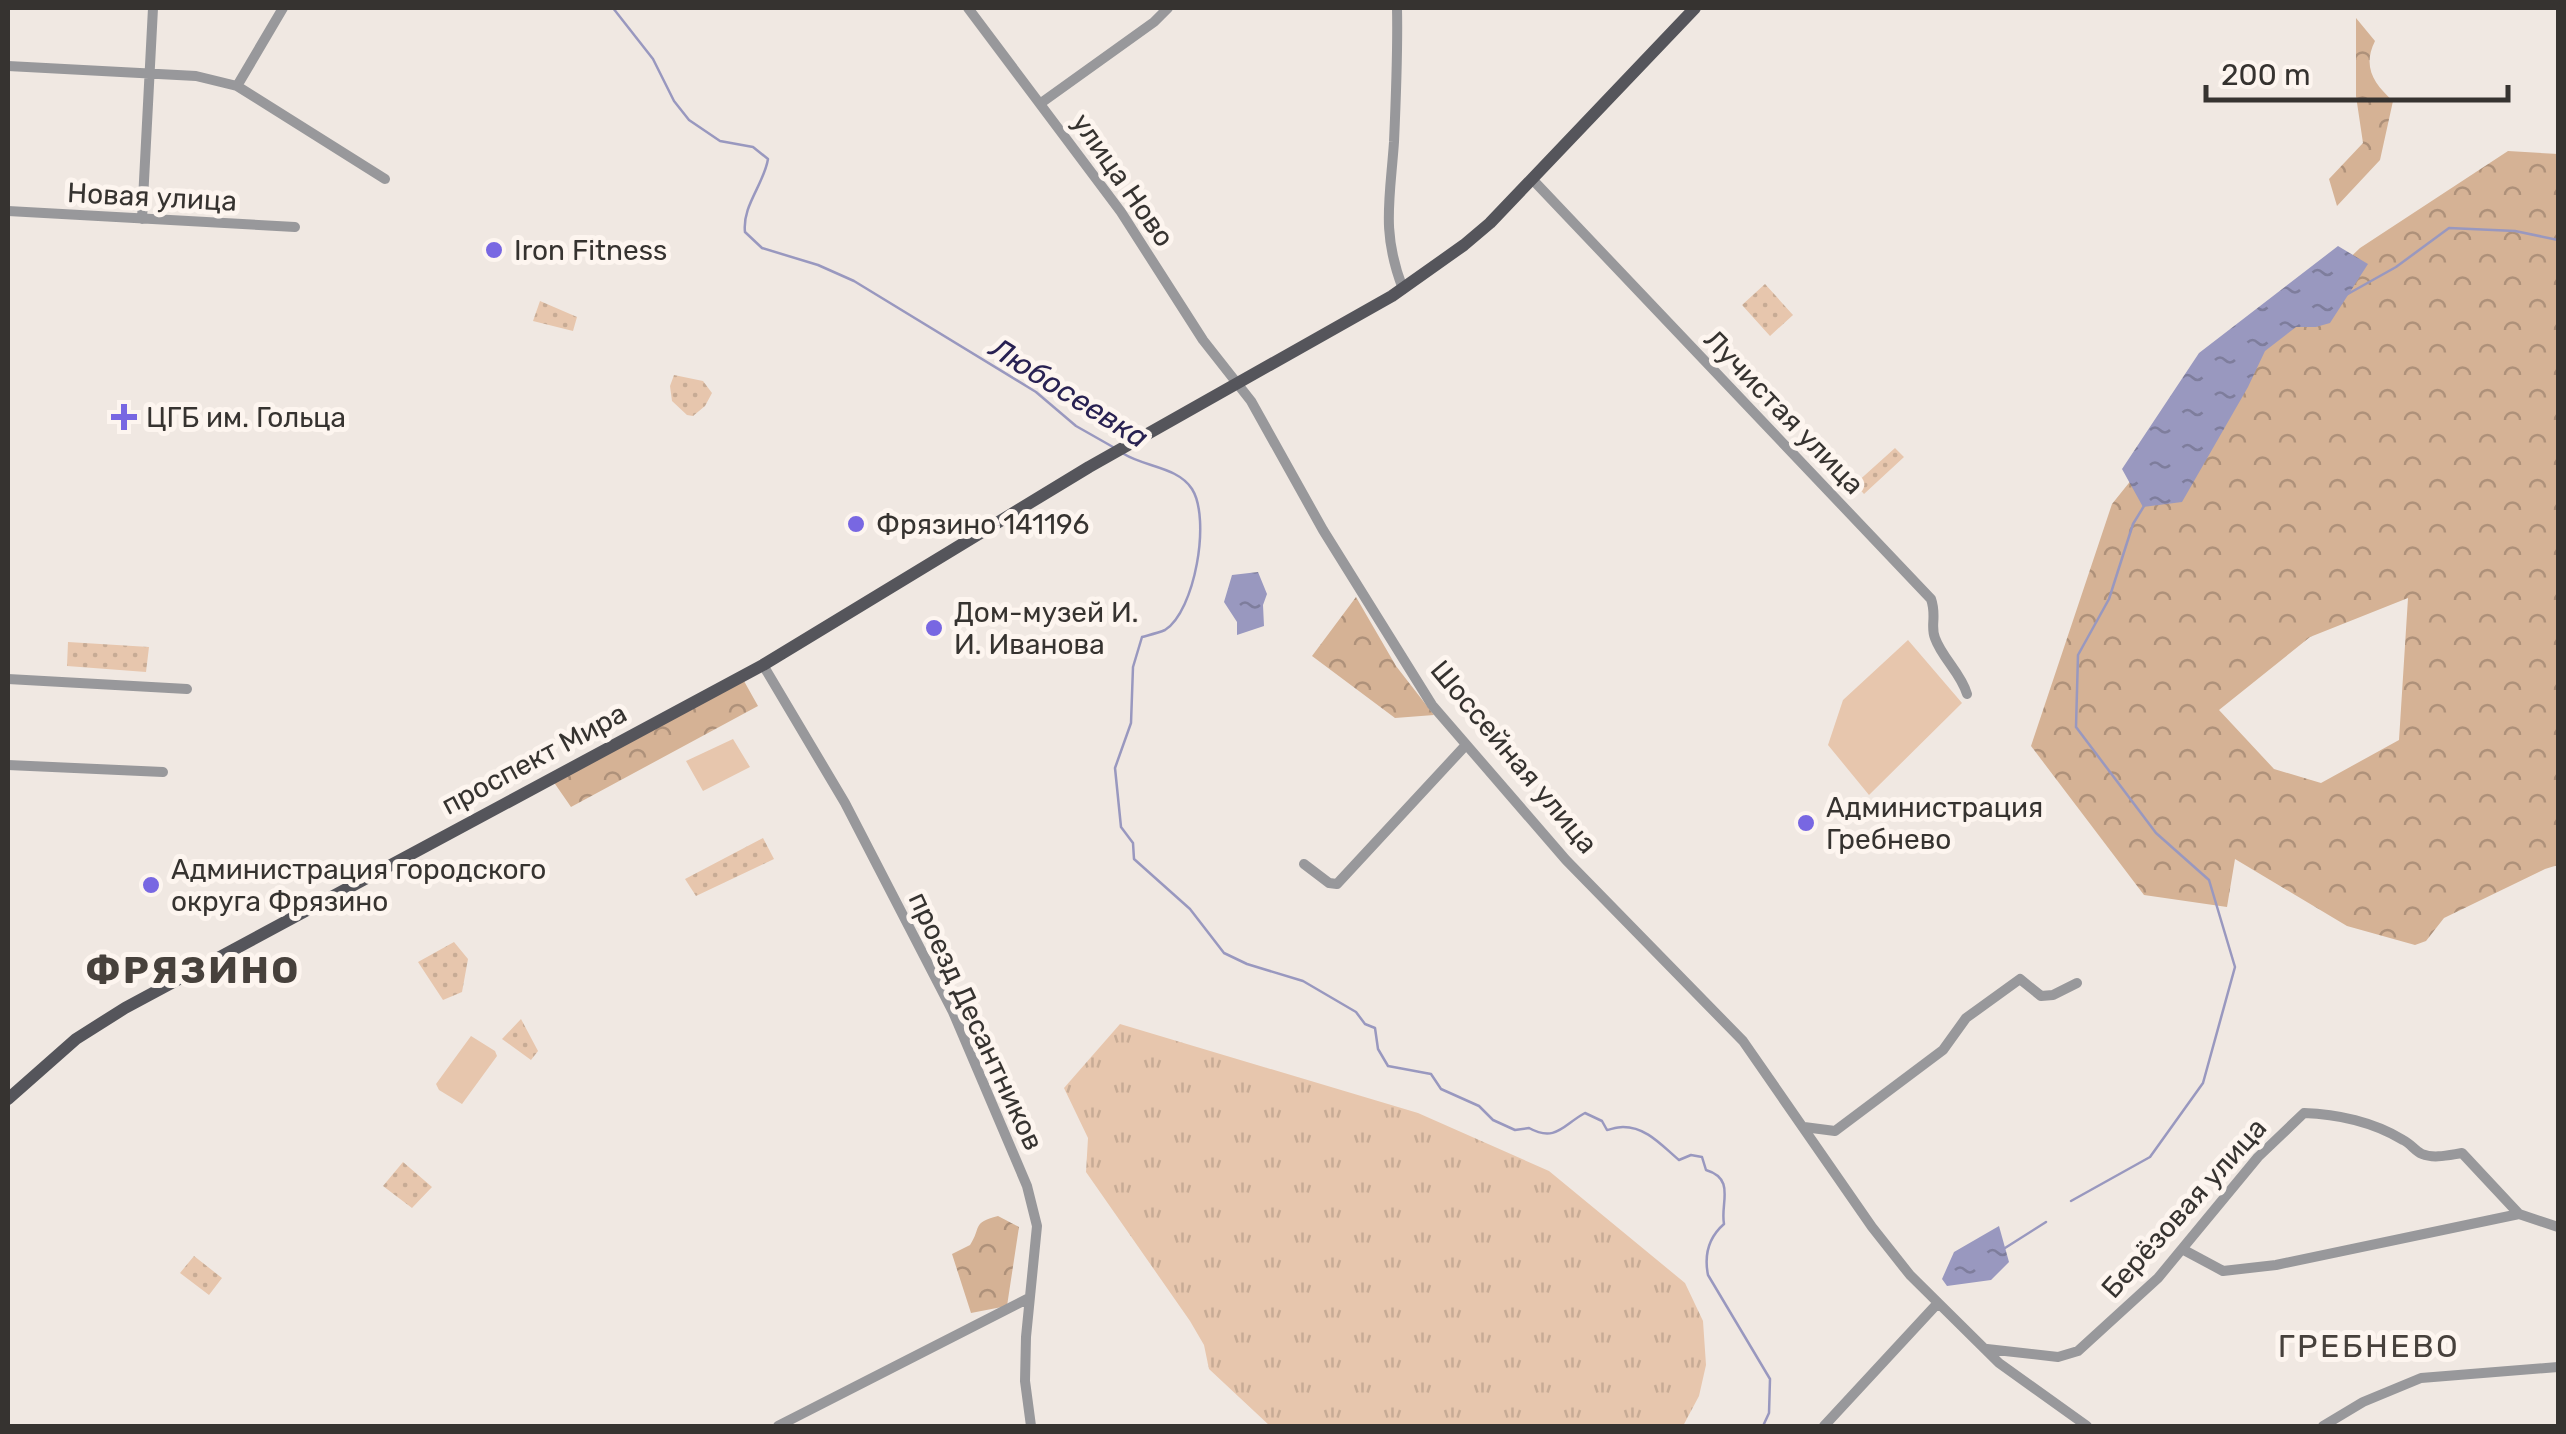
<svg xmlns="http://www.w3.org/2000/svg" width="2566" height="1434" viewBox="0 0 2566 1434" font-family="Rubik,sans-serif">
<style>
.grass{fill:url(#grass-tufts)}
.forest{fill:url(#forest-crowns);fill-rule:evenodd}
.park{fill:url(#park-dots)}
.pitch{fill:#e7c6ad}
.water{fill:url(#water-ripples)}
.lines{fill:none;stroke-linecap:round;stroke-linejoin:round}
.stream{stroke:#9998bf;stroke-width:2.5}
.minor{stroke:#98989b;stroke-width:10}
.major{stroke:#55555b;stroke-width:12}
.poi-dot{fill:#7867e2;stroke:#fdf5ef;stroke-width:4}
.labels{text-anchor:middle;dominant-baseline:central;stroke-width:10;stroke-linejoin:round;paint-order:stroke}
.street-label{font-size:28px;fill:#363330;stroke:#fdf5ef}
.poi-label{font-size:28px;fill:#363330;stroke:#fdf5ef;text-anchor:start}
.water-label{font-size:30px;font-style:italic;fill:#282152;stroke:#fdf5ef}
.quarter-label{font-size:32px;letter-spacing:2.5px;fill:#47413c;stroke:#fdf5ef}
.district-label{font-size:38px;font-weight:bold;letter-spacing:2.5px;fill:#47413c;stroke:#fdf5ef}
</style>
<defs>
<pattern id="grass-tufts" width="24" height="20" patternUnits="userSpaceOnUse" patternTransform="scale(2.5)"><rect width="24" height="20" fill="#e7c6ad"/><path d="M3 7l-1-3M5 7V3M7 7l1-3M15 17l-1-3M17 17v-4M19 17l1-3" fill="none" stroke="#c7ab95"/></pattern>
<pattern id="forest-crowns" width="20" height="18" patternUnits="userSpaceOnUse" patternTransform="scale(2.5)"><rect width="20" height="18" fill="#d5b295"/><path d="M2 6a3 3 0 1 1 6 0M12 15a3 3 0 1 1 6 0" fill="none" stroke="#ae917a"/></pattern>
<pattern id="park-dots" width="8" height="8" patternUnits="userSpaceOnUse" patternTransform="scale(2.5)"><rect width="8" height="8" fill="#e7c6ad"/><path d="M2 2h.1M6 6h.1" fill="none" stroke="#c7ab95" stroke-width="1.8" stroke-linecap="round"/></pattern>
<pattern id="water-ripples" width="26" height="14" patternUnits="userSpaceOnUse" patternTransform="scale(2.5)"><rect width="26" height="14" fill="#9998bf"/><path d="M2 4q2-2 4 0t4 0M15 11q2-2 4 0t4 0" fill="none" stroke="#7e7d9c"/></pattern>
</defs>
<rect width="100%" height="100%" fill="#f0e8e2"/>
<path class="grass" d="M 1120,1024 L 1418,1113 L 1549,1171 L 1685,1283 L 1703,1321 L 1706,1365 L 1699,1396 L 1683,1426 L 1270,1426 L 1209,1369 L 1204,1345 L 1190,1321 L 1086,1172 L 1088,1138 L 1064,1088 Z"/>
<path class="forest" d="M 2356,18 L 2375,41 C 2362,67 2374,84 2393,101 L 2380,160 L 2337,206 L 2329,179 L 2363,143 L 2356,96 Z
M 2508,151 L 2558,154 L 2558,865 L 2545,869 L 2444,918 L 2426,941 L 2415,945 L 2347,926 L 2235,859 L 2227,907 L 2144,895 L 2031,746 L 2112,504 L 2177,423 L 2360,248 ZM 2408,598 L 2399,740 L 2321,783 L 2274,769 L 2219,710 L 2310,637 Z
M 1356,597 L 1396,666 L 1434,715 L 1395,718 L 1312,656 Z
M 744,681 L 758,706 L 571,807 L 553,781 Z
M 998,1216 L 1019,1227 L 1007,1306 L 971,1313 L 952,1254 L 970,1245 C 982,1227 971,1223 998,1216 Z"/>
<path class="park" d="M 1765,284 L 1793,315 L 1770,336 L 1742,305 Z
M 540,301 L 577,317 L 573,331 L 533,321 Z
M 674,375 L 703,381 L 712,393 L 705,406 L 693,416 L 687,415 L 672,401 L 670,386 Z
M 1895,448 L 1904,457 L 1864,494 L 1855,484 Z
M 68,642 L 149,647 L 146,672 L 67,666 Z
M 763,838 L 774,859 L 696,896 L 685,879 Z
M 454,942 L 468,959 L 462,992 L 443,1000 L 418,962 Z
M 521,1019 L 538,1051 L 531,1060 L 502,1039 Z
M 403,1162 L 432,1187 L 412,1208 L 383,1186 Z
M 194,1256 L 222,1278 L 209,1295 L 180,1273 Z"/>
<path class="pitch" d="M 1908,640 L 1962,703 L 1869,795 L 1828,745 L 1843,700 Z
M 733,739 L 750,767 L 703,791 L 686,761 Z
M 471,1036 L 495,1051 L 497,1056 L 462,1104 L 439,1090 L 436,1084 Z"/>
<path class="water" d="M 2338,246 L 2368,264 L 2330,323 L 2316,327 L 2296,327 L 2265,351 L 2248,387 L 2182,502 L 2143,507 L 2122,469 L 2199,353 Z
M 1258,572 L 1267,594 L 1263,605 L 1264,626 L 1237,635 L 1237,622 L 1224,602 L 1232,575 Z
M 1999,1226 L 2009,1262 L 1991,1280 L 1947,1286 L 1942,1279 L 1954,1252 Z"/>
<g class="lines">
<path class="stream" d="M 613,8 L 653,59 L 674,101 L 689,120 L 720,141 L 753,147 L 768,159 C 764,184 742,206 745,232 L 762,248 L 818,265 L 854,281 L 1036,392 L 1076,426 L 1113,447
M 2346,295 L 2396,267 L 2449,228 L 2515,231 L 2558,240
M 1124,454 C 1145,467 1178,467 1192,489 C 1211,519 1195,611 1165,630 C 1158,633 1149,635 1142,637 L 1133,667 L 1131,723 L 1115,768 L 1121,827 L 1133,843 L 1134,859 L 1190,909 L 1224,953 L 1247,964 L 1303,981 L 1356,1012 L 1365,1024 L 1375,1028 L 1378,1049 L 1388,1066 L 1431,1074 L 1441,1089 L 1479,1106 L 1493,1120 L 1515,1130 L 1529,1128 C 1556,1143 1564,1124 1585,1113 L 1602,1121 L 1607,1130 C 1612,1129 1617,1127 1623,1127 C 1647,1127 1662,1146 1679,1160 L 1691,1155 L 1702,1157 L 1706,1170 C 1736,1179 1720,1203 1724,1224 C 1708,1238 1704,1255 1708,1275 L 1770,1379 L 1769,1413 L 1763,1426
M 2071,1201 L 2150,1157 L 2203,1083 L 2235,967 L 2209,880 L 2156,833 L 2076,727 L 2078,655 L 2109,599 L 2133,524 L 2144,506
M 2005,1248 L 2046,1222"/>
<path class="minor" d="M 968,8 L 1121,212 L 1203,340 L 1251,401 L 1323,530 L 1432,705 L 1566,860 L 1743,1041 L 1872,1227 L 1910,1275 L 1999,1363 L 2087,1426
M 1397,8 C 1398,52 1396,97 1394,142 C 1390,200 1381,232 1403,289
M 8,66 L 196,76 L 237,86 L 385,179
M 237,86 L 283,8
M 1041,103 L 1154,22 L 1168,8
M 1532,179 L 1931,599 C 1937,616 1930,626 1935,638 C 1942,658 1961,673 1967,694
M 8,211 L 295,227
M 142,219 L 153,8
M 763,665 L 845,803 L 953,1012 L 1027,1186 L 1037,1226 L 1026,1337 L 1025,1381 L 1031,1426
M 8,679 L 187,689
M 8,765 L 163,772
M 1304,864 L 1329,883 L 1337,884 L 1465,746
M 1804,1127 L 1835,1131 L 1943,1050 L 1966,1018 L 2020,979 L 2041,996 L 2053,995 L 2077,983
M 2182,1249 L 2223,1271 L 2276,1265 L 2519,1214 L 2558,1227
M 1987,1349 L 2058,1357 L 2078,1351 L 2158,1278 L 2258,1157 L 2304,1113 C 2337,1114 2374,1122 2403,1140 C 2410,1143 2415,1151 2422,1154 C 2434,1159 2449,1155 2462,1153 L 2519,1214
M 778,1426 L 1029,1298
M 1824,1426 L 1937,1304
M 2323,1426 L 2363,1402 L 2421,1378 L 2558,1367"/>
<path class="major" d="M 8,1099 L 76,1039 L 125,1008 L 763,665 L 1089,467 L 1392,296 L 1464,245 L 1490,223 L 1695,8"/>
</g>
<g class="poi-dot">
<circle cx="494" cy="250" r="10"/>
<path d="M119 402h10v10h10v10h-10v10h-10v-10h-10v-10h10z"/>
<circle cx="856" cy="524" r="10"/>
<circle cx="934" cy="628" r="10"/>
<circle cx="1806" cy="823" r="10"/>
<circle cx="151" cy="885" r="10"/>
</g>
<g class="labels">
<g class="street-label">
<text transform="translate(1123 180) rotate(55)">улица Ново</text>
<text transform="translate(152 197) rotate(3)">Новая улица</text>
<text transform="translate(1784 412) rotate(46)">Лучистая улица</text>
<text transform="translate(1514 757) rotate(50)">Шоссейная улица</text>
<text transform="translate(534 759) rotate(-28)">проспект Мира</text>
<text transform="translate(976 1021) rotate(65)">проезд Десантников</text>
<text transform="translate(2184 1208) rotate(-48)">Берёзовая улица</text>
</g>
<g class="poi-label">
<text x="514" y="250">Iron Fitness</text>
<text x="146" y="417">ЦГБ им. Гольца</text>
<text x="876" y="524">Фрязино 141196</text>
<text x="954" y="612">Дом-музей И.<tspan x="954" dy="32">И. Иванова</tspan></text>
<text x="1826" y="807">Администрация<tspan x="1826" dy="32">Гребнево</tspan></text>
<text x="171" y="869">Администрация городского<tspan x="171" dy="32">округа Фрязино</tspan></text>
</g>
<g class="water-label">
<text transform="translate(1069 393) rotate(32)">Любосеевка</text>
</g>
<g class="quarter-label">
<text x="2369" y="1346">ГРЕБНЕВО</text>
</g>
<g class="district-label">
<text x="193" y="970">ФРЯЗИНО</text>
</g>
</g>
<rect width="2566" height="1434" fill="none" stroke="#363330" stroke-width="20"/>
<path d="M2206 85v15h302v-15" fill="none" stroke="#363330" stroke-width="5"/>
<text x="2221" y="85" font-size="30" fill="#363330" stroke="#fdf5ef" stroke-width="8" paint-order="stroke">200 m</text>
</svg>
